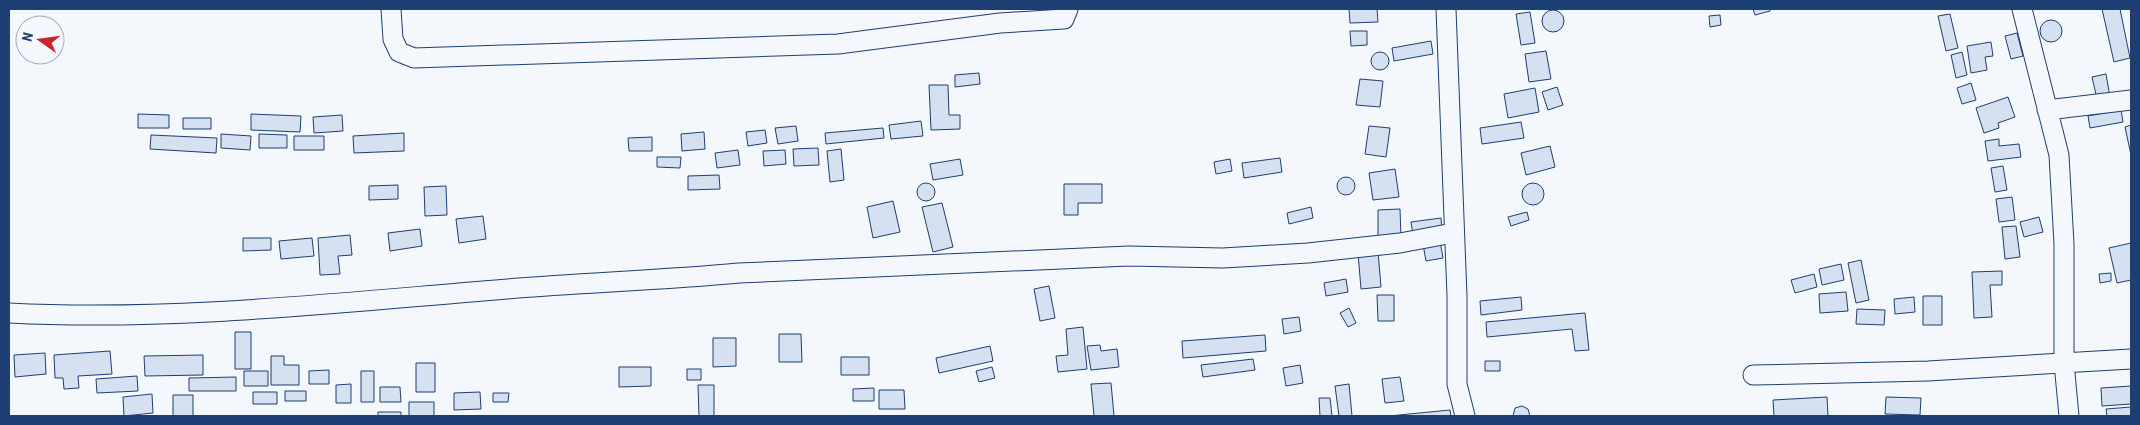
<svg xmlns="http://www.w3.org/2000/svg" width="2140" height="425" viewBox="0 0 2140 425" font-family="'Roboto Condensed',sans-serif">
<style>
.building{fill:#d5e0f0;stroke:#1d3f73}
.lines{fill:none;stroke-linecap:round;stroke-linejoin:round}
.street-casing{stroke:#1d3f73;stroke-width:21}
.street{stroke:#f4f7fb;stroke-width:19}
</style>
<rect width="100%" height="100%" fill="#f4f7fb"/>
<path class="building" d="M 1349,9 L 1377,9 L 1378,22 L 1350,23 Z
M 1753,9 L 1770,9 L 1770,11 L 1755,15 Z
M 2102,9 L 2120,9 L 2130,58 L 2114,62 Z
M1542 21a11 11 0 1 1 22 0a11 11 0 1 1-22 0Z
M 1530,12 L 1535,43 L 1521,45 L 1516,14 Z
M 1950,14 L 1958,48 L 1946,51 L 1938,16 Z
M 1720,15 L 1721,25 L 1710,27 L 1709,16 Z
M2040 31a11 11 0 1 1 22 0a11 11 0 1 1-22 0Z
M 1350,31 L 1367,31 L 1367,45 L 1351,46 Z
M 2017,33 L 2023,56 L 2011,59 L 2005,36 Z
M 1431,41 L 1433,54 L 1394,61 L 1392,48 Z
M 1991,42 L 1993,56 L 1985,57 L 1987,70 L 1971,73 L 1967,46 Z
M 1546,51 L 1551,79 L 1529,82 L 1525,54 Z
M1371 61a9 9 0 1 1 18 0a9 9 0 1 1-18 0Z
M 1962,52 L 1967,75 L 1956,78 L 1951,55 Z
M 979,73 L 980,84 L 955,87 L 955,75 Z
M 2106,74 L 2110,97 L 2097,99 L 2092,77 Z
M 1360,79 L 1383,81 L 1380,107 L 1356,105 Z
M 1971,83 L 1976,100 L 1962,104 L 1957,88 Z
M 929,85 L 948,85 L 949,115 L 960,115 L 960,129 L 931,130 Z
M 1557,87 L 1563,105 L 1548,110 L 1542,92 Z
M 1535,88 L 1539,112 L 1508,118 L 1504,94 Z
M 2008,97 L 2015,117 L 1998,123 L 1999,128 L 1984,133 L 1976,108 Z
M 2121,110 L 2123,122 L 2090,128 L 2088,116 Z
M 138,114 L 169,115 L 169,128 L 138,128 Z
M 251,114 L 301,116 L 300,132 L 251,130 Z
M 342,115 L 343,131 L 314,133 L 313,117 Z
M 183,118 L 211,118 L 211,129 L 183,129 Z
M 921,121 L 923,136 L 891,139 L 889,125 Z
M 1521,122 L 1524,138 L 1482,144 L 1480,128 Z
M 2131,125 L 2131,155 L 2125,127 Z
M 796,126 L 798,141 L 778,144 L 775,128 Z
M 1369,126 L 1390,128 L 1386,157 L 1365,154 Z
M 883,128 L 884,138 L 826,144 L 825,133 Z
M 765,130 L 767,143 L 748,146 L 746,132 Z
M 704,132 L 705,149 L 682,151 L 681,134 Z
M 404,133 L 404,151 L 354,153 L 353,136 Z
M 221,134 L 251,136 L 250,150 L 221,148 Z
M 259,134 L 287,135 L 287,148 L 259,148 Z
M 151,135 L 217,138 L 216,153 L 150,149 Z
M 294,136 L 324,136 L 324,150 L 294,150 Z
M 652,137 L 652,151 L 629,151 L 628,138 Z
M 1999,139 L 1999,146 L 2019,144 L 2021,157 L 1988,161 L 1985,141 Z
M 1550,146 L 1555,167 L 1526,175 L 1521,153 Z
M 818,148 L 819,165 L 794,166 L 793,149 Z
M 841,149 L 844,180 L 830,182 L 827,151 Z
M 738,150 L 740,165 L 717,168 L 715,153 Z
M 785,150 L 786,164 L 764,166 L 763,151 Z
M 657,157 L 681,157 L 680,168 L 657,167 Z
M 1280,158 L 1282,172 L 1244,178 L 1242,163 Z
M 960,159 L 963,175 L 933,180 L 930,164 Z
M 1230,159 L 1232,171 L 1216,174 L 1214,162 Z
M 2003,166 L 2007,190 L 1995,192 L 1991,168 Z
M 1395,169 L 1399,197 L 1373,200 L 1369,173 Z
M 719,175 L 720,189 L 688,190 L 688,176 Z
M1337 186a9 9 0 1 1 18 0a9 9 0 1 1-18 0Z
M917 192a9 9 0 1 1 18 0a9 9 0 1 1-18 0Z
M1522 194a11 11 0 1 1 22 0a11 11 0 1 1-22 0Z
M 1064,184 L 1102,184 L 1102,203 L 1078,203 L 1078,215 L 1064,215 Z
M 398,185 L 398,199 L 369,200 L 369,186 Z
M 446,186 L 447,215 L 425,216 L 424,187 Z
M 2012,197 L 2015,220 L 1999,222 L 1996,199 Z
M 893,201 L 900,232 L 873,238 L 867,207 Z
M 942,203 L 953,247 L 933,252 L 922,207 Z
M 1311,207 L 1313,218 L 1289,224 L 1287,213 Z
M 1400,209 L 1401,238 L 1378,239 L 1378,210 Z
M 1527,212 L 1529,220 L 1511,226 L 1508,217 Z
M 483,216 L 486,239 L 459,243 L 456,219 Z
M 2039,217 L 2043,232 L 2024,237 L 2020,222 Z
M 1441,218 L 1442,231 L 1413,235 L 1411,222 Z
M 2016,226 L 2020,257 L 2005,259 L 2002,227 Z
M 420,229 L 422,246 L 390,251 L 388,233 Z
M 350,235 L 352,255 L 338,256 L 340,274 L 320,275 L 318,238 Z
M 243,238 L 271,238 L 271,250 L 243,251 Z
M 312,238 L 314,256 L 281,259 L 279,241 Z
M 1440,241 L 1443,258 L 1426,261 L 1423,244 Z
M 2131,243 L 2131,280 L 2117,283 L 2109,248 Z
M 1378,251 L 1381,287 L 1361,289 L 1358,253 Z
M 1861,260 L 1869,300 L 1856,303 L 1848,263 Z
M 1841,264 L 1844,280 L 1822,285 L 1819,269 Z
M 2002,271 L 2002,285 L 1990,285 L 1992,317 L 1974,318 L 1972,272 Z
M 2111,273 L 2111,281 L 2100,283 L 2099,274 Z
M 1814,274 L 1817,287 L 1795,293 L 1791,280 Z
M 1346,279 L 1348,292 L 1326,296 L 1324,283 Z
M 1049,286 L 1055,318 L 1040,321 L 1034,289 Z
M 1846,292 L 1848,311 L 1820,313 L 1819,294 Z
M 1377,295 L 1394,295 L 1394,321 L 1378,321 Z
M 1923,296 L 1942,296 L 1942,325 L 1923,325 Z
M 1521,297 L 1522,310 L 1481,315 L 1480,301 Z
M 1914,297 L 1915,312 L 1895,314 L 1894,299 Z
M 1349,308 L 1356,323 L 1348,327 L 1340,313 Z
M 1857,309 L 1885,310 L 1884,325 L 1856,324 Z
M 1585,313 L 1589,350 L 1575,351 L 1572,329 L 1487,337 L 1486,322 Z
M 1299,317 L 1301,331 L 1284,334 L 1282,319 Z
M 1083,327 L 1087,369 L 1058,372 L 1056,356 L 1068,355 L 1066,329 Z
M 235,332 L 251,332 L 251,369 L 235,369 Z
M 779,334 L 801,334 L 802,362 L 779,362 Z
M 1265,335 L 1266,351 L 1183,358 L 1182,341 Z
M 713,338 L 736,338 L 736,366 L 713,367 Z
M 1100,345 L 1101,351 L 1117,349 L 1119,367 L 1091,370 L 1087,346 Z
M 990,346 L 993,361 L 939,373 L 936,358 Z
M 110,351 L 112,374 L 78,376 L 79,388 L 64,389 L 63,378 L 55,378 L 54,355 Z
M 45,353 L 46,374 L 15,377 L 14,355 Z
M 203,355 L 203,375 L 145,376 L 144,356 Z
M 271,356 L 284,356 L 284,365 L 299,365 L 299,385 L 271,385 Z
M 841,357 L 869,357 L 869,375 L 841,375 Z
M 1253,359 L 1255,370 L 1203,377 L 1201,365 Z
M 1485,361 L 1500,361 L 1500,371 L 1485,371 Z
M 416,363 L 435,363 L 435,392 L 416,392 Z
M 1300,365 L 1303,383 L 1286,386 L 1283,368 Z
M 619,367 L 651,367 L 651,386 L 619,387 Z
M 992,367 L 995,378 L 979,382 L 976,371 Z
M 687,369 L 701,369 L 701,380 L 687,380 Z
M 329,370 L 329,384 L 309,384 L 309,371 Z
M 244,371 L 268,371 L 268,386 L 244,386 Z
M 361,371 L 374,371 L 374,402 L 361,402 Z
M 137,376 L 138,391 L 97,393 L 96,379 Z
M 236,377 L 236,391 L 189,391 L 189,378 Z
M 1400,377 L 1404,401 L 1385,403 L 1382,379 Z
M 1111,383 L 1114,416 L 1094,416 L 1091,384 Z
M 351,384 L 351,403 L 336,403 L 336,385 Z
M 1349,384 L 1352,416 L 1339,416 L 1335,386 Z
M 698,385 L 714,385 L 714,416 L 699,416 Z
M 2131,386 L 2131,404 L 2102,406 L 2101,388 Z
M 380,387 L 400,387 L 401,402 L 380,402 Z
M 874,388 L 874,401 L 853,401 L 853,389 Z
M 879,390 L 904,390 L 905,409 L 879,409 Z
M 285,391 L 306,391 L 306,401 L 285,401 Z
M 253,392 L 277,392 L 277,404 L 253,404 Z
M 480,392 L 481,409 L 454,410 L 454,393 Z
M 493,393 L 509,393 L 508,402 L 493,402 Z
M 152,394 L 153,413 L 124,416 L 123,397 Z
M 173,395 L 193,395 L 193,416 L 173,416 Z
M 1827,397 L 1828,416 L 1774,416 L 1773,400 Z
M 1886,397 L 1921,398 L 1920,415 L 1885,414 Z
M 1319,398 L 1330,398 L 1332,416 L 1320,416 Z
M 409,402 L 434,402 L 434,416 L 409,416 Z
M 1522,406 L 1528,409 L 1530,416 L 1513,416 L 1515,408 Z
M 2131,407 L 2131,416 L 2107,416 L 2106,409 Z
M 1450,410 L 1451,416 L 1389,416 Z
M 378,412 L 401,412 L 401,416 L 378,416 Z"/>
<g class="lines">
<defs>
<path id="street" d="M 391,9 L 393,39 L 399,52 L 414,58 L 838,44 L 1000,23 L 1064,19 L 1068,9
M 1446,9 L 1457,296 L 1457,384 L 1465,416
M 2022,9 L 2059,155 L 2064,244 L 2064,363 L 2069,416
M 2047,110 L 2131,100
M 9,313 C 167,321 326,304 483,291 C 568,283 654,281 739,273 L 1129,256 L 1223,258 L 1308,253 L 1400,243 L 1453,233
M 1753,375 L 1928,371 L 2131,359"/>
</defs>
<use href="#street" class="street-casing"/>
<use href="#street" class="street"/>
</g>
<rect width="2140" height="425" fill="none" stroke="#1d3f73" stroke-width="20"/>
<g transform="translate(40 40) rotate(284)"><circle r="24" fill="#f4f7fb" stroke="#9eadc5"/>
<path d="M0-4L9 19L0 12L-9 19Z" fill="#c62828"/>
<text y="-8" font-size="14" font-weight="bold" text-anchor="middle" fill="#1d3f73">N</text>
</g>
</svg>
